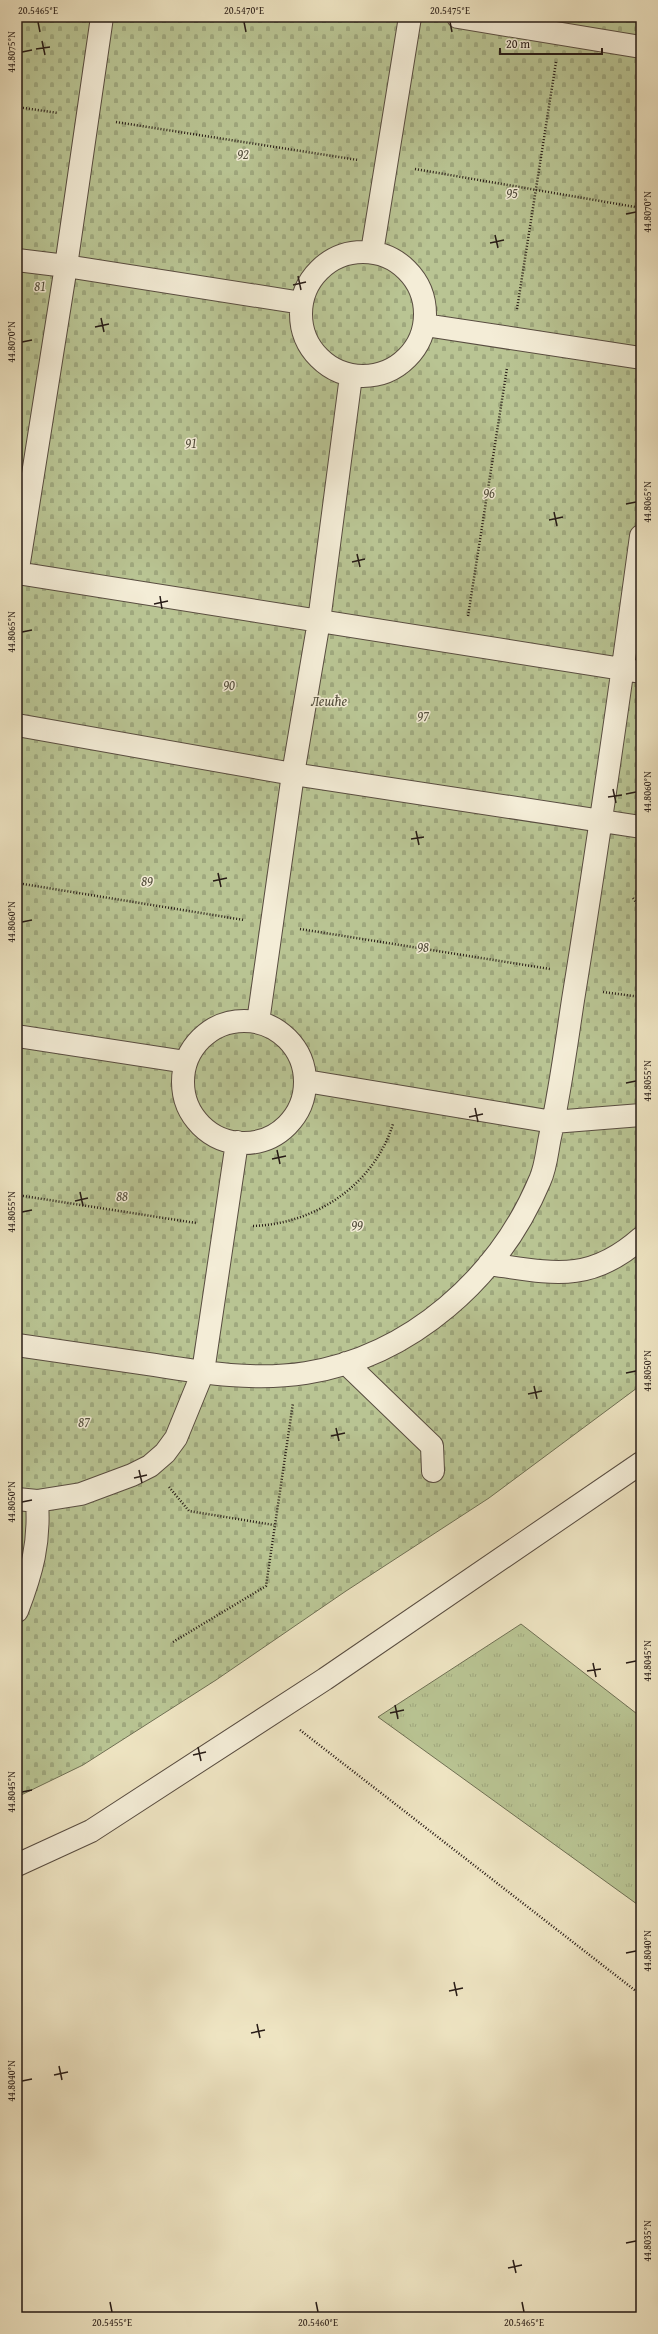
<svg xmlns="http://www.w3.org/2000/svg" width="658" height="2334" viewBox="0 0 658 2334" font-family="'Gentium Book Plus',serif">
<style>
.grass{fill:url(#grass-tufts);stroke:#707054}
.cemetery{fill:url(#cemetery-stones);stroke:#707054}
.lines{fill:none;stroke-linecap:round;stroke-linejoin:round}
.minor-casing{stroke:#594d41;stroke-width:24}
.path{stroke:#271b16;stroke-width:2.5;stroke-dasharray:1 2;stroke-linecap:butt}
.minor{stroke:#f4edd7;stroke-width:22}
.ticks{fill:none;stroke:#271b16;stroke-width:1.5}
.labels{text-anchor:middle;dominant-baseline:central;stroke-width:3;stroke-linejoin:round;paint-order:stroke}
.park-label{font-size:14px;font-style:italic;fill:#534e3c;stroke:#f4edd7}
.neatline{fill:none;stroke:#271b16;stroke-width:1.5}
.ticks-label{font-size:10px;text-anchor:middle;fill:#271b16}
</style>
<defs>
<pattern id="grass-tufts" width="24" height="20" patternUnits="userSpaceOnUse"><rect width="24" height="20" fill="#b9c493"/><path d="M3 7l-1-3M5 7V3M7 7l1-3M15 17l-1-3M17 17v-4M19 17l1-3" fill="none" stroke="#9fa87e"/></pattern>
<pattern id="cemetery-stones" width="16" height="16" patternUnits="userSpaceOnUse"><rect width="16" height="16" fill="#b9c493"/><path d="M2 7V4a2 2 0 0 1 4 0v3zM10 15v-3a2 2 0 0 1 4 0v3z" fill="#9fa87e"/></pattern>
</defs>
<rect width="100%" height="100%" fill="#eee4c2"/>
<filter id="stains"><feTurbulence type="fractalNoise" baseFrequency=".005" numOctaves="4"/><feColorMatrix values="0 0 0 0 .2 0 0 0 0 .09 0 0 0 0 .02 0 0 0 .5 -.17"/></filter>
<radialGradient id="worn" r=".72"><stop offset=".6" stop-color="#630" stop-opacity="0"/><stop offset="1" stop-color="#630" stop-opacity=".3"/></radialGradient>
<path class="grass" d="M 521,1624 L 641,1717 L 641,1907 L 378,1717 Z"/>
<path class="cemetery" d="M 17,17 L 641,17 L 641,1385 L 489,1498 L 346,1591 L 216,1680 L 83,1765 L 17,1797 Z"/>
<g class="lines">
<defs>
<path id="minor" d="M 458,17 L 641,47
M301 314a62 62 0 1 1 124 0a62 62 0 1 1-124 0Z
M 372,252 L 410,17
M 17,260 L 66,266 L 302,303
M 425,325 L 641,358
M 17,573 L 641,672
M 17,575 L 66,266 L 102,17
M 17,725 L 293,774 L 641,827
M183 1082a61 61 0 1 1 122 0a61 61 0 1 1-122 0Z
M 258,1022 L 293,774 L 319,621 L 351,376
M 17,1036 L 186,1062
M 306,1081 L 553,1122 L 641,1115
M 489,1264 C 552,1273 589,1284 641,1238
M 17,1345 C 63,1352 109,1358 155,1365 C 205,1373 255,1381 306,1373 C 411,1356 499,1278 540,1180 C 546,1167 547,1151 550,1137 C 560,1092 566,1046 573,1000 C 598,846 620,691 641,536
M 346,1363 L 432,1446 L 433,1471
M 17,1499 L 37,1501 L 81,1494 L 132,1475 L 150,1466 L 165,1453 L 176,1438 L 203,1372 L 237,1142
M 17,1611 C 32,1572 40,1543 37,1501
M 17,1865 L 91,1831 L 325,1679 L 641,1463"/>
</defs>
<use href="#minor" class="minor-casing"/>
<path class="path" d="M 17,107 L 58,113
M 116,122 L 358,160
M 415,169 L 641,208
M 517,309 L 556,62
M 468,616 L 507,368
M 17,883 L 244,920
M 633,898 L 641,909
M 300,929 L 550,969
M 603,992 L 641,997
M 17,1195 L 196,1223
M 253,1226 C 315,1224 374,1185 393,1124
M 169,1487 L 189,1511 L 274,1525
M 173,1642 L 266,1586 L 293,1403
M 300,1730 L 641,1995"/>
<use href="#minor" class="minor"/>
</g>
<path class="ticks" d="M 38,22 L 40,32M 244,22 L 246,32M 450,22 L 452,32M 42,41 L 45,55M 36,49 L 50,47M 22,52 L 32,50M 626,214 L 636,212M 495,235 L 498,248M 490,243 L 504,240M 298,276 L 301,290M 293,285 L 306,282M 101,318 L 104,332M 95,327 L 109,324M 22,342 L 32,340M 626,504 L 636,502M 554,512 L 557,526M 549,520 L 563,517M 357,554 L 360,567M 352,562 L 365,559M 160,596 L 162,609M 154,604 L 168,601M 22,632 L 32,630M 613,789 L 616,803M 626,794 L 636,792M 608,797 L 622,795M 416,831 L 419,845M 411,839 L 424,837M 218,873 L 221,887M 213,881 L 227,878M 22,922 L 32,920M 626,1083 L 636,1081M 475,1108 L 478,1122M 469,1117 L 483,1114M 277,1150 L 280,1164M 272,1159 L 286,1156M 80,1192 L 83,1206M 75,1201 L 88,1198M 22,1212 L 32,1210M 626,1373 L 636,1371M 534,1386 L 537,1399M 528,1394 L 542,1391M 336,1428 L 339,1441M 331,1436 L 345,1433M 139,1470 L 142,1483M 134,1478 L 147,1475M 22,1502 L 32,1500M 593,1663 L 596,1677M 626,1663 L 636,1661M 587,1671 L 601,1669M 395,1705 L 398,1719M 390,1713 L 404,1710M 198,1747 L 201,1761M 193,1755 L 206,1752M 22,1792 L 32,1790M 626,1953 L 636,1951M 454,1982 L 457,1996M 449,1991 L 463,1988M 257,2024 L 260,2038M 251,2033 L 265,2030M 59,2066 L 62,2080M 54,2075 L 68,2072M 22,2081 L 32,2079M 626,2243 L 636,2241M 513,2260 L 516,2273M 508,2268 L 522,2265M 110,2302 L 112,2312M 316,2302 L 318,2312M 522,2302 L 524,2312"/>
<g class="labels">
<g class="park-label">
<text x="243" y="154">92</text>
<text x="512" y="193">95</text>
<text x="40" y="286">81</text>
<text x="191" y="443">91</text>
<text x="489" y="493">96</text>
<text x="229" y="685">90</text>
<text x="329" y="701">Лешће</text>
<text x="423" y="716">97</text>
<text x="147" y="881">89</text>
<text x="423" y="947">98</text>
<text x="122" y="1196">88</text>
<text x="357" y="1225">99</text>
<text x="84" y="1422">87</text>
</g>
</g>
<rect width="658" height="2334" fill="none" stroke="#eee4c2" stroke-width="44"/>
<path d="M500 48v6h102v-6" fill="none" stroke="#271b16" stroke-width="2"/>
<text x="506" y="48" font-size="12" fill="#271b16" stroke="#f4edd7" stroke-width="3" paint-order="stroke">20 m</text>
<rect x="22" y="22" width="614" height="2290" class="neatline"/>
<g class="ticks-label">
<text x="38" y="14">20.5465°E</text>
<text x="244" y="14">20.5470°E</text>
<text x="450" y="14">20.5475°E</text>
<text transform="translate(11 52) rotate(-90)" y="4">44.8075°N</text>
<text transform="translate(647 212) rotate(-90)" y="4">44.8070°N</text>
<text transform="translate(11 342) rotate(-90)" y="4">44.8070°N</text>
<text transform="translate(647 502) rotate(-90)" y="4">44.8065°N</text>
<text transform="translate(11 632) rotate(-90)" y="4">44.8065°N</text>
<text transform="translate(647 792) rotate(-90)" y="4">44.8060°N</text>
<text transform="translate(11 922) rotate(-90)" y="4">44.8060°N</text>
<text transform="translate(647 1081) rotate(-90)" y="4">44.8055°N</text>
<text transform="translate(11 1212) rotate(-90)" y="4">44.8055°N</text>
<text transform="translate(647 1371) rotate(-90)" y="4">44.8050°N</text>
<text transform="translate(11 1502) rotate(-90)" y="4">44.8050°N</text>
<text transform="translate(647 1661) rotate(-90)" y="4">44.8045°N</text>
<text transform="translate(11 1792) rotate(-90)" y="4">44.8045°N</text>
<text transform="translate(647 1951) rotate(-90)" y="4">44.8040°N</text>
<text transform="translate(11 2081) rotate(-90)" y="4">44.8040°N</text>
<text transform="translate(647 2241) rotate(-90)" y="4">44.8035°N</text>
<text x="112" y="2326">20.5455°E</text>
<text x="318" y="2326">20.5460°E</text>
<text x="524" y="2326">20.5465°E</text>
</g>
<rect width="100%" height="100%" filter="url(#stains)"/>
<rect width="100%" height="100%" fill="url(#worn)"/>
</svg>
